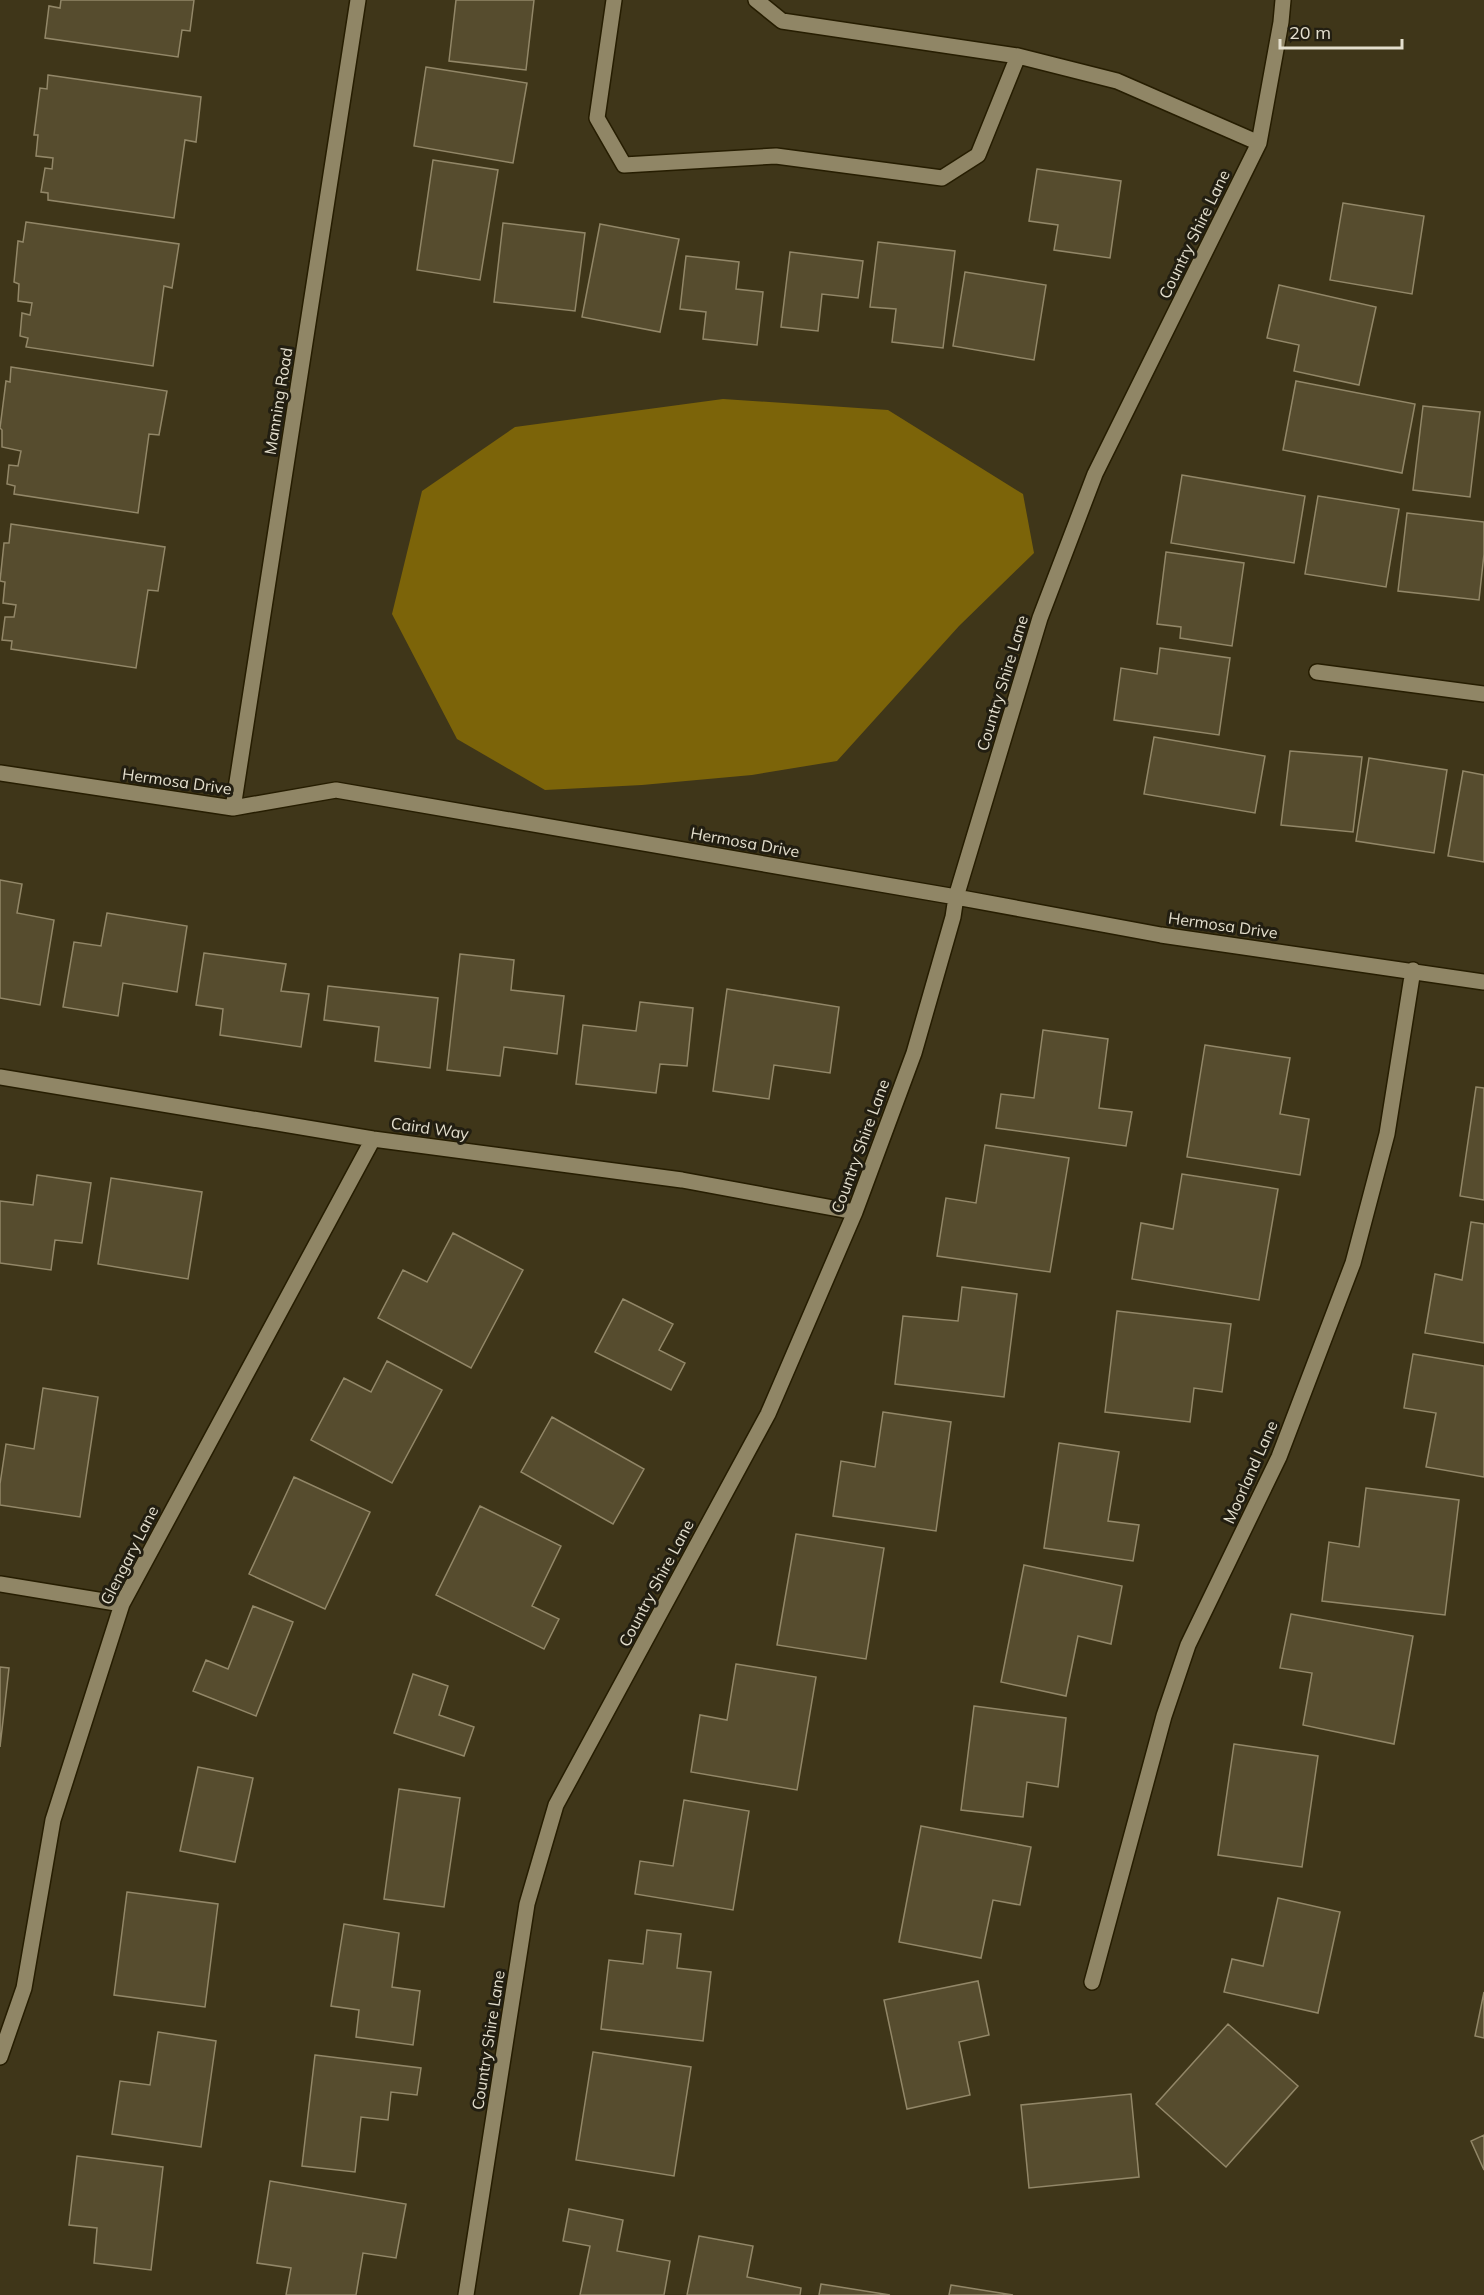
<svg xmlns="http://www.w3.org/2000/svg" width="1484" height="2295" viewBox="0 0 1484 2295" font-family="Mulish,sans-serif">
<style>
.water{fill:#7c6409}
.building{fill:#564c2e;stroke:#928768;stroke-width:1.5}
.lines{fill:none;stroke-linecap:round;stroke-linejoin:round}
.minor-casing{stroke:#261d01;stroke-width:18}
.minor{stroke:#908666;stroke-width:15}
.labels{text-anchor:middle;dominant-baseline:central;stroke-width:6;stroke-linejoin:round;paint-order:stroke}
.street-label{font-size:16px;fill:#e4dfce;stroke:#221e11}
</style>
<rect width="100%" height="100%" fill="#3f3619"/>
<path class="water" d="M 723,399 L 888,410 L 1023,494 L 1034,553 L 959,626 L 837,761 L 752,775 L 642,785 L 545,790 L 457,739 L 392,614 L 422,491 L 515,427 Z"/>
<path class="building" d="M 61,0 L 194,0 L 190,31 L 182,30 L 178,57 L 45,38 L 49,6 L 60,8 Z
M 456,0 L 534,0 L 526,70 L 449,61 Z
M 426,67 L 527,83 L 513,163 L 414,146 Z
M 48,75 L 201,97 L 196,142 L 185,140 L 174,218 L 48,200 L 48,193 L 41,192 L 45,168 L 52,169 L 53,158 L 36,156 L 38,135 L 34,135 L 40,88 L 47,89 Z
M 433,160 L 498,170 L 480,280 L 417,270 Z
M 1037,169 L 1121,181 L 1110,258 L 1054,250 L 1058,225 L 1029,221 Z
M 1343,203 L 1424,216 L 1412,294 L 1330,280 Z
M 26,222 L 179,244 L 172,288 L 164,286 L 153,366 L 26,347 L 28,338 L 20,336 L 22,313 L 30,315 L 32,303 L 18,301 L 19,284 L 14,282 L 18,241 L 23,242 Z
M 503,223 L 585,233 L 575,311 L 494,302 Z
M 600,224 L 679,239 L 660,332 L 582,317 Z
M 878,242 L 955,251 L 943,348 L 892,342 L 896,309 L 870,307 Z
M 790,252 L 863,261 L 858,298 L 822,294 L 818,331 L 781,327 Z
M 686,256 L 739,262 L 736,289 L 763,292 L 757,345 L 703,339 L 706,312 L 680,309 Z
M 965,272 L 1046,285 L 1034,360 L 953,346 Z
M 1279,285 L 1376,307 L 1359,385 L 1294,371 L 1299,345 L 1267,338 Z
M 11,367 L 167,391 L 159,435 L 149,434 L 138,513 L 14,494 L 15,486 L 7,484 L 9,465 L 18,466 L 21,451 L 2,447 L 2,430 L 0,428 L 6,381 L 10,382 Z
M 1296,381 L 1415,404 L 1402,473 L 1283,450 Z
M 1423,406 L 1480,412 L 1470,497 L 1413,490 Z
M 1182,475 L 1305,496 L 1294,563 L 1171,543 Z
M 1318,496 L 1399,509 L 1386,587 L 1305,574 Z
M 1407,513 L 1484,522 L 1484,554 L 1479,600 L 1398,591 Z
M 11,524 L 165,547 L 158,591 L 148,590 L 136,668 L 11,649 L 12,641 L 2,640 L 5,617 L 14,617 L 16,605 L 3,603 L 5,582 L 0,581 L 4,543 L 9,543 Z
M 1166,552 L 1244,563 L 1232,646 L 1180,638 L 1181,627 L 1157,624 Z
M 1160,648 L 1230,658 L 1219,735 L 1114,720 L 1121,668 L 1157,674 Z
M 1154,737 L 1265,756 L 1255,813 L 1144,794 Z
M 1290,751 L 1362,757 L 1353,832 L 1281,825 Z
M 1369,758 L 1447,770 L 1434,853 L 1356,841 Z
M 1463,771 L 1484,775 L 1484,862 L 1448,856 Z
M 0,880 L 22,884 L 17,913 L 54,920 L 40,1005 L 0,998 Z
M 107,913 L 187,926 L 177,992 L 123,983 L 118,1016 L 63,1007 L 74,942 L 101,946 Z
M 204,953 L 286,964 L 281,991 L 309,994 L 301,1047 L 220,1035 L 223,1009 L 196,1005 Z
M 460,954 L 514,960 L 511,990 L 564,996 L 557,1054 L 504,1047 L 500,1076 L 447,1070 Z
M 328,986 L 438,998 L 430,1068 L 375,1061 L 379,1027 L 324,1020 Z
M 727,989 L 839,1007 L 830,1073 L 774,1065 L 769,1099 L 713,1091 Z
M 640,1002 L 693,1008 L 687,1066 L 660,1064 L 656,1093 L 576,1084 L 583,1025 L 636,1031 Z
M 1043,1030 L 1108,1039 L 1099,1108 L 1132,1112 L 1126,1146 L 996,1128 L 1001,1094 L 1034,1098 Z
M 1205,1045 L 1290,1058 L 1280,1114 L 1309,1119 L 1300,1175 L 1187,1157 Z
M 1476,1087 L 1484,1088 L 1484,1200 L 1460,1196 Z
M 985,1145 L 1069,1158 L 1050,1272 L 937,1256 L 946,1198 L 976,1203 Z
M 1182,1174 L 1278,1189 L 1259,1300 L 1132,1279 L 1141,1223 L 1173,1229 Z
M 37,1175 L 91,1183 L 82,1243 L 55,1240 L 51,1270 L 0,1263 L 0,1201 L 33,1205 Z
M 111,1178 L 202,1192 L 188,1279 L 98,1264 Z
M 1471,1222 L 1484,1224 L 1484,1343 L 1425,1333 L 1435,1274 L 1462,1280 Z
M 453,1233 L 523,1270 L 471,1368 L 378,1318 L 403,1270 L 427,1282 Z
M 962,1287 L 1017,1294 L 1004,1397 L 895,1384 L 903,1316 L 958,1321 Z
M 623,1299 L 673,1324 L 659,1350 L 685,1363 L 671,1390 L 595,1352 Z
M 1117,1311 L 1231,1324 L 1222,1392 L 1194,1388 L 1190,1422 L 1105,1412 Z
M 1413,1354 L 1484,1366 L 1484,1477 L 1426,1467 L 1436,1413 L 1404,1408 Z
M 387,1361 L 442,1390 L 392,1483 L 311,1440 L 344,1378 L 371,1392 Z
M 43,1388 L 98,1397 L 80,1517 L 0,1505 L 0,1484 L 6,1444 L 34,1449 Z
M 883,1412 L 951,1422 L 936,1531 L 833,1516 L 841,1461 L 875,1467 Z
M 552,1417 L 644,1469 L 613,1524 L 521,1472 Z
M 1059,1443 L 1119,1452 L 1108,1521 L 1139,1525 L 1133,1561 L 1044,1548 Z
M 294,1477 L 370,1512 L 325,1609 L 249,1574 Z
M 1366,1488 L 1459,1500 L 1445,1615 L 1322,1601 L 1329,1542 L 1359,1547 Z
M 480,1506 L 561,1546 L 532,1606 L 559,1619 L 544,1649 L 436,1595 Z
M 796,1534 L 884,1548 L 866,1659 L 777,1645 Z
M 1024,1565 L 1122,1586 L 1111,1644 L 1078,1636 L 1066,1696 L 1001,1682 Z
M 253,1606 L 293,1622 L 256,1716 L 193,1691 L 206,1660 L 228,1669 Z
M 1291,1614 L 1413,1636 L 1394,1744 L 1303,1725 L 1312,1673 L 1280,1668 Z
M 736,1664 L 816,1677 L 797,1790 L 691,1772 L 700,1715 L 727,1720 Z
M 0,1667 L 9,1668 L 0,1747 Z
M 413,1674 L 448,1686 L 439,1715 L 474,1727 L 464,1756 L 394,1733 Z
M 974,1706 L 1066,1718 L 1058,1787 L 1027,1782 L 1023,1817 L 961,1810 Z
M 1234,1744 L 1318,1756 L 1302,1867 L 1218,1855 Z
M 198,1767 L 253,1778 L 235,1862 L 180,1851 Z
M 399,1789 L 460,1798 L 444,1907 L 384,1899 Z
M 684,1800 L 749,1811 L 733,1910 L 635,1894 L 640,1861 L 673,1866 Z
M 921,1826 L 1031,1847 L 1020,1905 L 993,1900 L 981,1958 L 899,1942 Z
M 127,1892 L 218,1904 L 205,2007 L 114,1995 Z
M 1278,1898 L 1340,1912 L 1318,2013 L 1224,1992 L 1232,1959 L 1263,1966 Z
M 344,1924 L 399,1933 L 392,1987 L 420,1991 L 413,2045 L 356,2037 L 359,2010 L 331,2006 Z
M 647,1930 L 681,1934 L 677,1968 L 711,1972 L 703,2041 L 601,2029 L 609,1960 L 643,1964 Z
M 978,1981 L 989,2035 L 959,2042 L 970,2095 L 907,2109 L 884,2000 Z
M 1484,1992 L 1484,2038 L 1475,2036 Z
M 1228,2024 L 1298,2086 L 1226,2167 L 1156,2104 Z
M 158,2032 L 216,2041 L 201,2147 L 112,2134 L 120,2081 L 150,2085 Z
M 593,2052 L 691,2067 L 674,2176 L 576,2160 Z
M 315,2055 L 421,2068 L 417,2095 L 391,2092 L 388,2120 L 361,2117 L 355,2172 L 302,2166 Z
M 1131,2094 L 1139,2177 L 1029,2188 L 1021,2105 Z
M 1484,2135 L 1484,2170 L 1471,2141 Z
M 77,2156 L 163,2167 L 151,2270 L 94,2263 L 97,2228 L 69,2225 Z
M 270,2181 L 406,2204 L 396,2258 L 363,2253 L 356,2295 L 286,2295 L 291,2268 L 257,2263 Z
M 569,2209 L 623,2220 L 617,2251 L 670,2261 L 664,2295 L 580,2295 L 590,2246 L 563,2241 Z
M 699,2236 L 753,2246 L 747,2277 L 801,2288 L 800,2295 L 687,2295 Z
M 821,2284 L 890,2295 L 819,2295 Z
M 951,2285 L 1013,2295 L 949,2295 Z"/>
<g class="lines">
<defs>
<path id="minor" d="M 614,0 L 597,118 L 624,165 L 776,156 L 942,178 L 978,155 L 1018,56
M 756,0 L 782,21 L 1018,56 L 1117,81 L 1259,143
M 1317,672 L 1484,694
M 0,773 L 233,808 L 336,790 L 956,897 L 1161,935 L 1484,982
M 233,808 L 358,0
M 0,1077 L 373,1139 L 682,1180 L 855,1212
M 0,1584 L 122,1604
M 1092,1982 L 1164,1716 L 1188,1645 L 1279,1457 L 1353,1263 L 1387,1134 L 1413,970
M 0,2057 L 24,1988 L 53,1820 L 122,1604 L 373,1139
M 466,2295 L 527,1904 L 556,1805 L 768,1414 L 855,1212 L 914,1053 L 953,917 L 956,897 L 1040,618 L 1095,474 L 1259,143 L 1281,22 L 1283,0"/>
</defs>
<use href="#minor" class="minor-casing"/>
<use href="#minor" class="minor"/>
</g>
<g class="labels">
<g class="street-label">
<text transform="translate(1194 234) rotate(-64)">Country Shire Lane</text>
<text transform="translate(278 401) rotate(-81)">Manning Road</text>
<text transform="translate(1002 683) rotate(-73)">Country Shire Lane</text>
<text transform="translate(177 781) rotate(8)">Hermosa Drive</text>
<text transform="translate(745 842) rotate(10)">Hermosa Drive</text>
<text transform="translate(1223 925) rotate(8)">Hermosa Drive</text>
<text transform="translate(430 1128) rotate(8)">Caird Way</text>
<text transform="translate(860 1146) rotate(-70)">Country Shire Lane</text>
<text transform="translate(1250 1472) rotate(-66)">Moorland Lane</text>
<text transform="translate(129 1555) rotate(-63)">Glengary Lane</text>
<text transform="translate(656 1583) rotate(-62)">Country Shire Lane</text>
<text transform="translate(488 2040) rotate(-81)">Country Shire Lane</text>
</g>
</g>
<path d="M1280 39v9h122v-9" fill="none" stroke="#e4dfce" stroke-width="3"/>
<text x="1289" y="39" font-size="18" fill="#e4dfce" stroke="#221e11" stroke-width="4.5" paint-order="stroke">20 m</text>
</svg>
